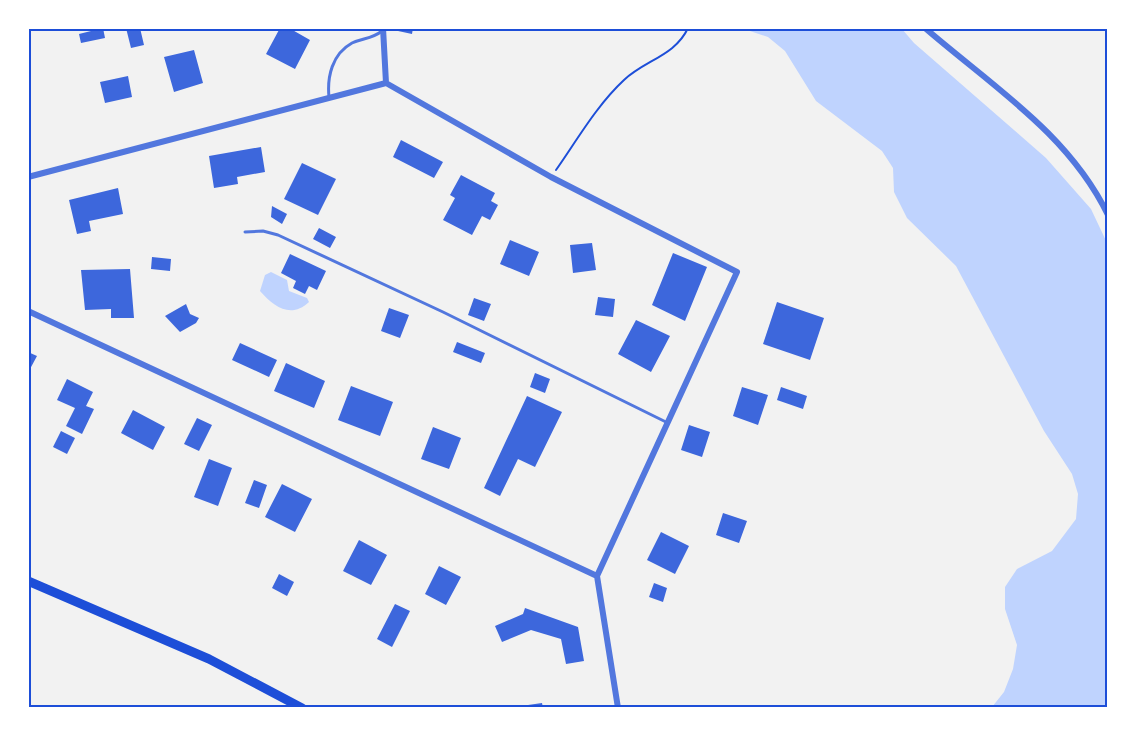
<svg xmlns="http://www.w3.org/2000/svg" width="1136" height="736" viewBox="0 0 1136 736" font-family="'Exo 2',sans-serif">
<style>
.water{fill:#bfd3fe}
.building{fill:#3d67dc}
.lines{fill:none;stroke-linecap:round;stroke-linejoin:round}
.path{stroke:#1d4ed8;stroke-width:2}
.service{stroke:#5277de;stroke-width:3}
.minor{stroke:#5277de;stroke-width:6}
.secondary{stroke:#1d4ed8;stroke-width:9}
.neatline{fill:none;stroke:#1d4ed8;stroke-width:2}
</style>
<rect width="100%" height="100%" fill="#f2f2f2"/>
<path class="water" d="M 744,29 L 902,29 L 914,43 L 1046,158 L 1091,209 L 1108,245 L 1107,707 L 992,707 L 1004,692 L 1013,669 L 1017,645 L 1005,609 L 1005,587 L 1017,569 L 1052,551 L 1076,519 L 1078,494 L 1072,474 L 1044,431 L 956,266 L 907,218 L 894,192 L 893,168 L 882,151 L 816,101 L 785,51 L 768,37 Z
M 271,272 L 287,280 L 289,291 L 307,298 L 309,302 C 291,319 274,307 260,291 L 265,275 Z"/>
<path class="building" d="M 103,28 L 105,38 L 81,43 L 79,34 Z
M 126,28 L 140,28 L 144,45 L 131,48 Z
M 280,28 L 289,28 L 310,40 L 295,69 L 266,54 Z
M 399,28 L 413,28 L 412,34 L 398,31 Z
M 194,50 L 203,83 L 174,92 L 164,57 Z
M 128,76 L 132,97 L 105,103 L 100,82 Z
M 401,140 L 443,162 L 434,178 L 393,157 Z
M 261,147 L 265,172 L 237,177 L 238,184 L 214,188 L 209,156 Z
M 302,163 L 336,179 L 318,215 L 284,199 Z
M 461,175 L 495,193 L 491,201 L 498,205 L 490,220 L 482,216 L 472,235 L 443,220 L 455,198 L 450,195 Z
M 118,188 L 123,214 L 89,221 L 91,231 L 77,234 L 69,200 Z
M 272,206 L 287,214 L 282,224 L 271,217 Z
M 319,228 L 336,237 L 330,248 L 313,239 Z
M 510,240 L 539,252 L 529,276 L 500,264 Z
M 592,243 L 596,270 L 573,273 L 570,245 Z
M 673,253 L 707,267 L 685,321 L 652,305 Z
M 290,254 L 326,271 L 317,290 L 309,286 L 305,294 L 293,288 L 296,281 L 281,273 Z
M 152,257 L 171,259 L 170,271 L 151,269 Z
M 130,269 L 134,318 L 111,318 L 111,309 L 85,310 L 81,270 Z
M 598,297 L 615,299 L 613,317 L 595,315 Z
M 474,298 L 491,304 L 484,321 L 468,315 Z
M 777,302 L 824,318 L 810,360 L 763,344 Z
M 186,304 L 190,314 L 199,318 L 196,323 L 180,332 L 165,316 Z
M 389,308 L 409,315 L 400,338 L 381,331 Z
M 636,320 L 670,336 L 651,372 L 618,354 Z
M 457,342 L 485,353 L 481,363 L 453,352 Z
M 240,343 L 277,360 L 269,377 L 232,360 Z
M 28,352 L 37,356 L 30,369 L 28,368 Z
M 286,363 L 325,381 L 314,408 L 274,391 Z
M 535,373 L 550,379 L 545,393 L 530,387 Z
M 67,379 L 93,392 L 86,406 L 94,409 L 82,434 L 66,426 L 75,408 L 57,400 Z
M 351,386 L 393,402 L 380,436 L 338,420 Z
M 742,387 L 768,395 L 758,425 L 733,416 Z
M 781,387 L 807,396 L 803,409 L 777,400 Z
M 527,396 L 562,412 L 535,467 L 518,459 L 500,496 L 484,488 Z
M 133,410 L 165,427 L 153,450 L 121,433 Z
M 197,418 L 212,425 L 199,451 L 184,444 Z
M 689,425 L 710,432 L 702,457 L 681,450 Z
M 433,427 L 461,438 L 449,469 L 421,459 Z
M 61,431 L 75,438 L 67,454 L 53,447 Z
M 209,459 L 232,468 L 218,506 L 194,497 Z
M 254,480 L 267,485 L 259,508 L 245,503 Z
M 282,484 L 312,499 L 295,532 L 265,517 Z
M 723,513 L 747,521 L 739,543 L 716,535 Z
M 661,532 L 689,546 L 675,574 L 647,560 Z
M 359,540 L 387,555 L 371,585 L 343,571 Z
M 439,566 L 461,577 L 446,605 L 425,594 Z
M 279,574 L 294,582 L 287,596 L 272,588 Z
M 654,583 L 667,588 L 663,602 L 649,597 Z
M 395,604 L 410,611 L 392,647 L 377,639 Z
M 525,608 L 578,627 L 584,661 L 566,664 L 561,639 L 531,630 L 502,642 L 495,626 L 523,614 Z
M 542,703 L 543,708 L 521,708 L 521,706 Z"/>
<g class="lines">
<path class="path" d="M 556,170 C 577,140 597,105 624,80 C 645,60 675,56 688,28"/>
<path class="service" d="M 329,97 C 327,77 332,54 352,43 C 363,38 372,39 382,31
M 245,232 L 263,231 L 278,235 L 443,312 L 668,423"/>
<path class="minor" d="M 383,28 L 386,83
M 925,28 C 992,86 1069,134 1108,215
M 28,177 L 386,83 L 551,177 L 737,272 L 597,576 L 618,708
M 28,311 L 597,576"/>
<path class="secondary" d="M 28,581 L 209,659 L 302,708"/>
</g>
<rect width="1136" height="736" fill="none" stroke="#ffffff" stroke-width="60"/>
<rect x="30" y="30" width="1076" height="676" class="neatline"/>
</svg>
